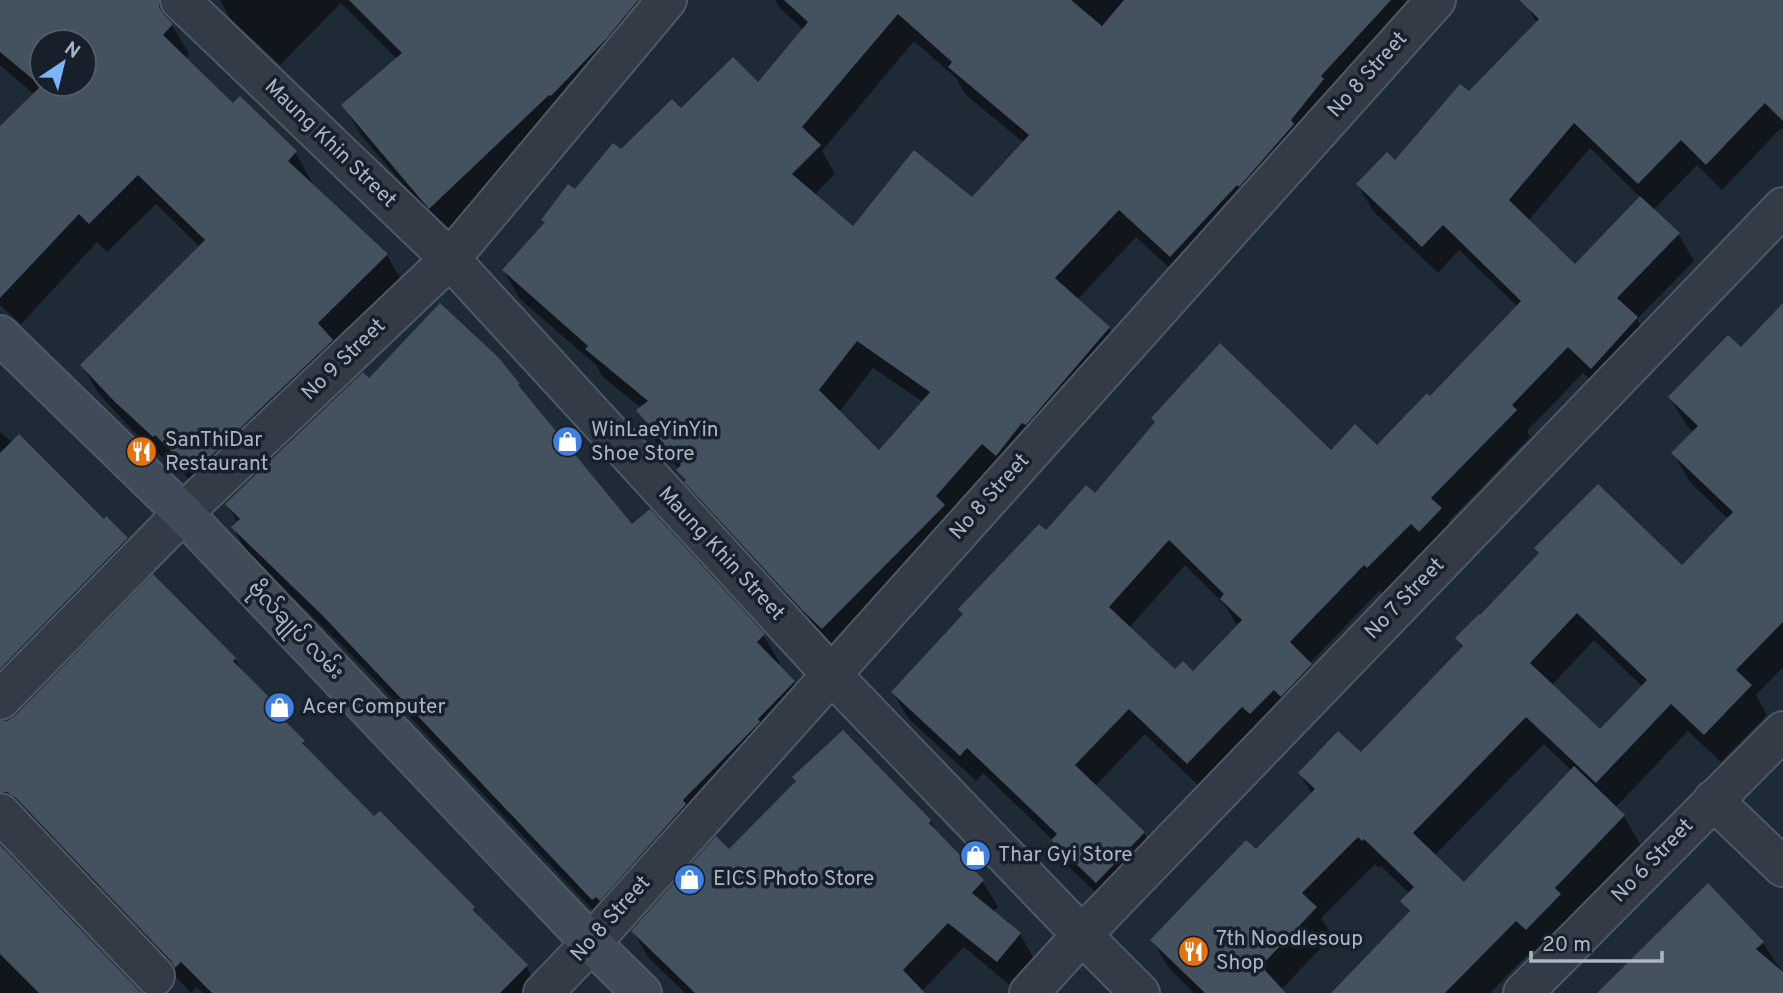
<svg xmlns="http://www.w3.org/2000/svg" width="1783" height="993" viewBox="0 0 1783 993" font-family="Overpass,'Noto Sans Myanmar',sans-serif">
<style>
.shadow{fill:#0007;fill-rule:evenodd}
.building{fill:#44515f;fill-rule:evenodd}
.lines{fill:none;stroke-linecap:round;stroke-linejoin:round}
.minor-casing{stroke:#4f5964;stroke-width:42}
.tertiary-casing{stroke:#4f5964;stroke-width:42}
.secondary-casing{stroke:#4f5964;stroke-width:42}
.minor{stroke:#323b46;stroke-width:38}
.tertiary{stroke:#323b46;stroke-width:38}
.secondary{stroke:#404b59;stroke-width:38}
.labels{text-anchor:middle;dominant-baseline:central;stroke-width:7;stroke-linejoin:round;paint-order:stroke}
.street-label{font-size:21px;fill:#abb6c3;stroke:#17202a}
.poi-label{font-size:21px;fill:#abb6c3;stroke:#17202a;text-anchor:start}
</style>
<rect width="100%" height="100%" fill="#1e2a35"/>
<path class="shadow" d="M 0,0 L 150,0 L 172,25 L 189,54 L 185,59 L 233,105 L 295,152 L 312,182 L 310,184 L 387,255 L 404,285 L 211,501 L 173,463 L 171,465 L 133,431 L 99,394 L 82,365 L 200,247 L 156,204 L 107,252 L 97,242 L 21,324 L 0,305 L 0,129 L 35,95 L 0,65 ZM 42,42 L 84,42 L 84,84 L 42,84 Z
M 220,0 L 611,0 L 626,15 L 643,45 L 448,238 L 361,135 L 343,105 L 397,59 L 341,3 L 280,65 L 230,18 Z
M 775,0 L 1409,0 L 1187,284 L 1136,237 L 1077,300 L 1109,328 L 1125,356 L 839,656 L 694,498 L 679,469 L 654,439 L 638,411 L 641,408 L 603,377 L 596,365 L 520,299 L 504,271 L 546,224 L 543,220 L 621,152 L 681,110 L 758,84 L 804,30 L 780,8 ZM 914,41 L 956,78 L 966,95 L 1024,143 L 972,199 L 853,229 L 814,195 L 835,174 L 822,151 ZM 873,368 L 923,402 L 879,453 L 839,412 Z
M 1533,0 L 1783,0 L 1783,130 L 1781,128 L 1722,190 L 1697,165 L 1653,210 L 1679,235 L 1694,261 L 1637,319 L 1651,344 L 1607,394 L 1583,373 L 1527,431 L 1530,437 L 1448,522 L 1456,535 L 1435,557 L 1427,549 L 1383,593 L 1380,590 L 1309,664 L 1326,692 L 1203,790 L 1145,734 L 1095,786 L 1144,833 L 1159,860 L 1112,908 L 1069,867 L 1054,841 L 983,773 L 976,781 L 909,719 L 893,693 L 964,616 L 960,610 L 1046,533 L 1095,496 L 1331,452 L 1377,448 L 1430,399 L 1518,307 L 1459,250 L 1438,273 L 1373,211 L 1358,185 L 1395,163 L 1469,94 L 1537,23 L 1527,6 ZM 1590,148 L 1641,198 L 1575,266 L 1528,221 ZM 1185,565 L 1224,604 L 1237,625 L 1193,674 L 1175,672 L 1129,628 Z
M 1783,305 L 1783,667 L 1756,695 L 1767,715 L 1721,762 L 1688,731 L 1615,808 L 1624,816 L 1640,844 L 1571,915 L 1576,923 L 1543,958 L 1533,949 L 1490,993 L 1334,993 L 1410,914 L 1402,901 L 1410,894 L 1381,866 L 1379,868 L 1375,864 L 1321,918 L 1332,936 L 1281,990 L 1284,993 L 1194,993 L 1169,968 L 1152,940 L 1256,851 L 1312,794 L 1300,773 L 1361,754 L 1463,649 L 1457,638 L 1480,618 L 1540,555 L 1536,548 L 1682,567 L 1728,519 L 1690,482 L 1673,453 L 1694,432 L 1687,426 L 1670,397 L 1741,349 ZM 1594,640 L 1643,687 L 1600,731 L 1552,685 ZM 1544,744 L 1571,770 L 1464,885 L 1434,856 Z
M 369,381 L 518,385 L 525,396 L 632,526 L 763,635 L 780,663 L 777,666 L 793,682 L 809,710 L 609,927 L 341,644 L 249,556 L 233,528 L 238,523 L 227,504 Z
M 0,432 L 127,539 L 142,566 L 0,711 Z
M 153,577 L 235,659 L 243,673 L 278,708 L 289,728 L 303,742 L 310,754 L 374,819 L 474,908 L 481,920 L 526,966 L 541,993 L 203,993 L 197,987 L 191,993 L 33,824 L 0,824 L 0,723 L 7,723 L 17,717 Z
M 930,821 L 938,835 L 983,882 L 998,907 L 992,912 L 1020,934 L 1034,959 L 1012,987 L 964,947 L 921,992 L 923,993 L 685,993 L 648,957 L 633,931 L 729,852 Z
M 0,847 L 139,993 L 0,993 Z
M 1763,943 L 1783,974 L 1783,993 L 1599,993 Z"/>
<path class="building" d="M 0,0 L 159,0 L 159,7 L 164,15 L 173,24 L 163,35 L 233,103 L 240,96 L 297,151 L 288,161 L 388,254 L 318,323 L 333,340 L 193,473 L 155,435 L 153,437 L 114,401 L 80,365 L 205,240 L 138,175 L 89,224 L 79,214 L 0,298 L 0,126 L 41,86 L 0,52 ZM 42,42 L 84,42 L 84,84 L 42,84 Z
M 349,0 L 638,0 L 607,38 L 551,96 L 549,95 L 429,209 L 341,105 L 402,53 Z
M 784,0 L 1071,0 L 1102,26 L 1124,0 L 1391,0 L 1321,76 L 1324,79 L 1291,120 L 1294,124 L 1239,187 L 1237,185 L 1170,257 L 1119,210 L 1055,278 L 1110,327 L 1026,425 L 1022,423 L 996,456 L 982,444 L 936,496 L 945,505 L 822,629 L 804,612 L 684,482 L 686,480 L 676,470 L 681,465 L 636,410 L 648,401 L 585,349 L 588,346 L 502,270 L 545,222 L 541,220 L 568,184 L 575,189 L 613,143 L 621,149 L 672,99 L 681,108 L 733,57 L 758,82 L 808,22 ZM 898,14 L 952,62 L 948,67 L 1029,135 L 972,197 L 914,150 L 853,226 L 792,174 L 821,145 L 802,127 ZM 857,341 L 930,392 L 879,450 L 819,390 Z
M 1519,0 L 1783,0 L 1783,121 L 1765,103 L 1706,165 L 1681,140 L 1638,184 L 1574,123 L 1509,200 L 1575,264 L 1640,196 L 1680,233 L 1617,298 L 1638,317 L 1591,369 L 1568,347 L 1512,405 L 1517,410 L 1431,498 L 1442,508 L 1419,532 L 1411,524 L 1367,568 L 1364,565 L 1290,642 L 1312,664 L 1281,697 L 1274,690 L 1250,714 L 1242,707 L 1187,764 L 1129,709 L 1075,765 L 1145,832 L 1096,883 L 1051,840 L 1057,834 L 967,748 L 960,756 L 891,692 L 963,614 L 958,609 L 1039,524 L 1046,530 L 1086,485 L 1095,493 L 1155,422 L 1151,418 L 1220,343 L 1331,450 L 1355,424 L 1377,445 L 1427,393 L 1430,396 L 1521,301 L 1443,225 L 1422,247 L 1356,184 L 1387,152 L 1395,160 L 1460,84 L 1469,91 L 1539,19 ZM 1169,540 L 1224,594 L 1220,599 L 1242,620 L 1193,671 L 1183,661 L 1175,669 L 1109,607 Z
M 440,303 L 498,357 L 520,384 L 518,385 L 632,524 L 650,509 L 765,634 L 757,642 L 795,681 L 758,719 L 760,722 L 755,727 L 683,800 L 686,804 L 600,901 L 596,897 L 592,900 L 323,616 L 231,527 L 240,519 L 225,504 L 363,372 L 369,378 Z
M 1783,303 L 1783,622 L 1736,670 L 1752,685 L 1704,735 L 1671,704 L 1596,783 L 1526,717 L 1413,833 L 1464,882 L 1574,766 L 1625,815 L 1555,888 L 1561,894 L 1526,930 L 1516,921 L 1445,993 L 1331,993 L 1410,911 L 1400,901 L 1414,887 L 1364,839 L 1362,841 L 1358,837 L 1302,893 L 1317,907 L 1261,966 L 1286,993 L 1205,993 L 1150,940 L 1246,840 L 1256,849 L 1315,789 L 1298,773 L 1338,731 L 1361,752 L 1463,646 L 1455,638 L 1479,614 L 1480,615 L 1539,553 L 1534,548 L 1598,484 L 1682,565 L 1733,512 L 1671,453 L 1698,426 L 1668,397 L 1728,335 L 1741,347 ZM 1577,613 L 1647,680 L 1600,729 L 1530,663 Z
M 19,434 L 104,519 L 106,516 L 128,538 L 0,669 L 0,453 Z
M 153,574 L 236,658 L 233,661 L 279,707 L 275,711 L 305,741 L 302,743 L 374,816 L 380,811 L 475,907 L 473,910 L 528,965 L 500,993 L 212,993 L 181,962 L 175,968 L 171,961 L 16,798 L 7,792 L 0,792 L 0,721 L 7,721 L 16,715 Z
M 843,730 L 931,820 L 929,823 L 984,880 L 972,893 L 1021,933 L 997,962 L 948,923 L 903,970 L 925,993 L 695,993 L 631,931 L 716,836 L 729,849 L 796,781 L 792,777 Z
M 0,845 L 139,991 L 142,993 L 39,993 L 0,954 Z
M 1708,883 L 1764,942 L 1756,949 L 1783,972 L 1783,993 L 1597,993 Z"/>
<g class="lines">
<defs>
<path id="minor" d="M 180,0 L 450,259 L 831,674 L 1082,935 L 1140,993
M 0,700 L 183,513 L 450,259 L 667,0
M 1713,800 L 1783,867
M 0,813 L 155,976
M 543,993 L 591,943 L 1436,0
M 1029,993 L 1082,935 L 1783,207"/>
<path id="tertiary" d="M 1523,993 L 1783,731"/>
<path id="secondary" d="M 0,335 L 183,513 L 591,943 L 642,993"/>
</defs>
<use href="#minor" class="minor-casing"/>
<use href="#tertiary" class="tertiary-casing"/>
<use href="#secondary" class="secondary-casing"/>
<use href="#minor" class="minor"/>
<use href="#tertiary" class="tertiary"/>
<use href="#secondary" class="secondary"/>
</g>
<defs>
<symbol id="shop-disc" viewBox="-11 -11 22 22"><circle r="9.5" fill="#3f7fe0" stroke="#17202a"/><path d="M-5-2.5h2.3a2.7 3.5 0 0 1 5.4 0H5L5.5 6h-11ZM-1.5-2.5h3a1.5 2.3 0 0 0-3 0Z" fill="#fff"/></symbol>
<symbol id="restaurant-disc" viewBox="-11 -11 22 22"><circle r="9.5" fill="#e8710a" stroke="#17202a"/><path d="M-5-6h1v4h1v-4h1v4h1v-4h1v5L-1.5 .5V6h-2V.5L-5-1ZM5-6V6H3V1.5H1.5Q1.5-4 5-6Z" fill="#fff"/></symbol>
</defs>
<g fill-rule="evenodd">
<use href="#shop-disc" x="550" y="424" width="35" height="35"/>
<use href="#restaurant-disc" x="124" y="434" width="35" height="35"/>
<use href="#shop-disc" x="262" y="690" width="35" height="35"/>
<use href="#shop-disc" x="958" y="838" width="35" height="35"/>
<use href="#shop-disc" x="672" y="862" width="35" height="35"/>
<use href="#restaurant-disc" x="1176" y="934" width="35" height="35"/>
</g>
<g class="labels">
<g class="street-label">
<text transform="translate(1368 75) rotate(-48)">No 8 Street</text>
<text transform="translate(330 144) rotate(44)">Maung Khin Street</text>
<text transform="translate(344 360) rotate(-44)">No 9 Street</text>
<text transform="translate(990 497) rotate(-48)">No 8 Street</text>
<text transform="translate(721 554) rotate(47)">Maung Khin Street</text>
<text transform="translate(1405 599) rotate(-46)">No 7 Street</text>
<text transform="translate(295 631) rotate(46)">ဗိုလ်ချုပ် လမ်း</text>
<text transform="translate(1653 861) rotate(-46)">No 6 Street</text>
<text transform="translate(611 919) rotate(-48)">No 8 Street</text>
</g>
<g class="poi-label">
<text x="591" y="430">WinLaeYinYin<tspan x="591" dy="24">Shoe Store</tspan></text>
<text x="165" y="440">SanThiDar<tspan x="165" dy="24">Restaurant</tspan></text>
<text x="302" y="707">Acer Computer</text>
<text x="998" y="855">Thar Gyi Store</text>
<text x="713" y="879">EICS Photo Store</text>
<text x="1216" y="939">7th Noodlesoup<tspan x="1216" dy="24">Shop</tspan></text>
</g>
</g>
<g transform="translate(63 63) rotate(35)"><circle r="33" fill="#17202a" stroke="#525c67" stroke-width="2"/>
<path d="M0-5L12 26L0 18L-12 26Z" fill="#7ab4f9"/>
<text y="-10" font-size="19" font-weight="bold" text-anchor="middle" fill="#abb6c3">N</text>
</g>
<path d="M1531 951v10h131v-10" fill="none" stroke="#abb6c3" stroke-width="3.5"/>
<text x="1542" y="951" font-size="21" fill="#abb6c3" stroke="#17202a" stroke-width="5" paint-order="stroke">20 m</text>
</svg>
